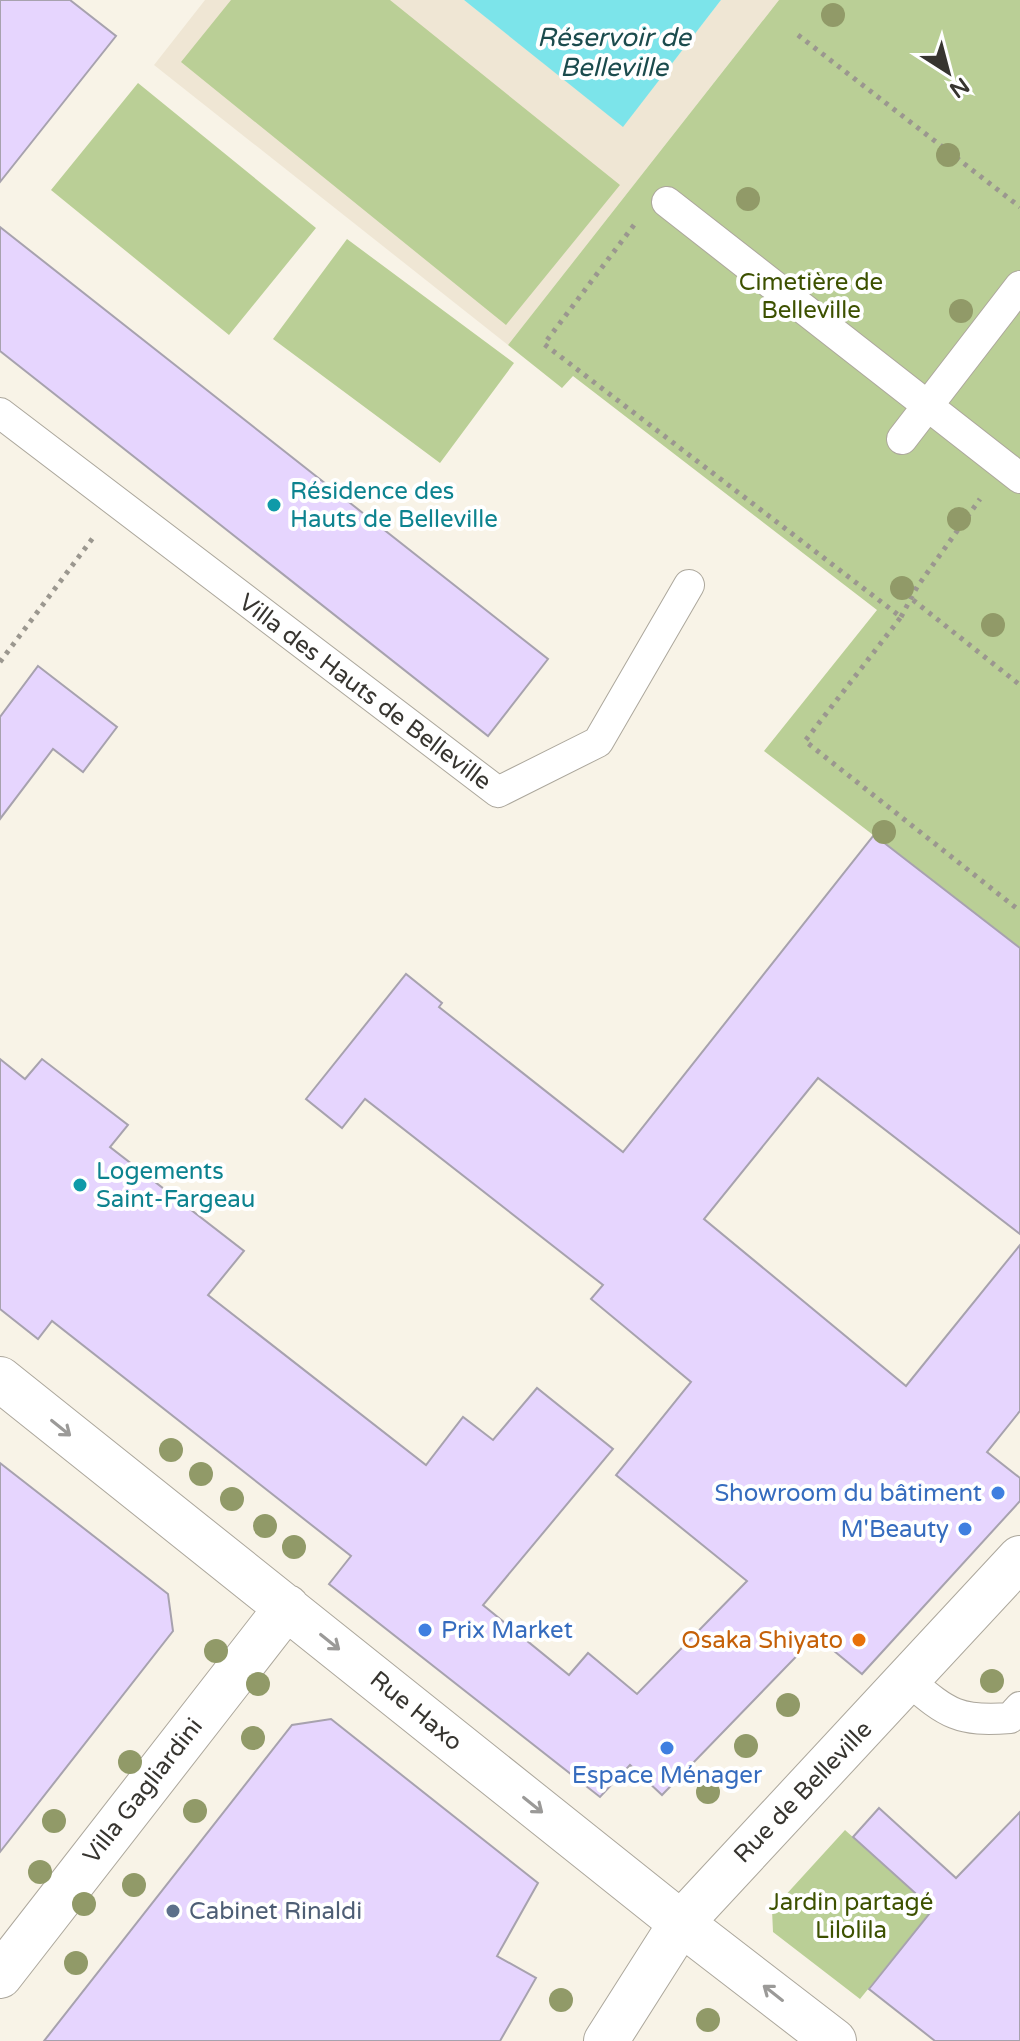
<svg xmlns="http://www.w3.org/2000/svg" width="1020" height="2041" viewBox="0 0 1020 2041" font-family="'Varela Round',sans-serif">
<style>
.built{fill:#efe6d4}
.green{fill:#bacf96}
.water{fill:#7ce4ea}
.building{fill:#e6d5fe;stroke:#a7a2ae;stroke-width:2}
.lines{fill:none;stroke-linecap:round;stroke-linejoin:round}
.lane-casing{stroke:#aca79c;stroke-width:32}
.street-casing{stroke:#aca79c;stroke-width:46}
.secondary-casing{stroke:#aca79c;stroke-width:46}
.path{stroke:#9b978f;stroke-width:5;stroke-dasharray:4 6;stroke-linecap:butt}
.lane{stroke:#fff;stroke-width:30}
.street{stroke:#fff;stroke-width:44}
.secondary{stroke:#fff;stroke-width:44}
.tree{fill:#919a68}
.oneway{stroke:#9b9a98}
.culture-dot{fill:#0f9aa8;stroke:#fff;stroke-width:3}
.shop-dot{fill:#3f7fe0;stroke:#fff;stroke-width:3}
.food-dot{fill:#e8710a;stroke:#fff;stroke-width:3}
.service-dot{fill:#5c6f8a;stroke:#fff;stroke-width:3}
.labels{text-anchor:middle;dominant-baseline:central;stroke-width:8;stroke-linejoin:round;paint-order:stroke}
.park-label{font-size:24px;fill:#3d5100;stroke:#fff}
.culture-label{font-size:24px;fill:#0d838f;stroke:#fff;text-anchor:start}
.street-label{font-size:24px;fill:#373530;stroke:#fff}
.shop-label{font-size:24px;fill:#366cbe;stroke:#fff;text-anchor:end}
.food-label{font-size:24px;fill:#c56008;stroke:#fff;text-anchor:end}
.service-label{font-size:24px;fill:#4e5e75;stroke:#fff;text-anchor:start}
.water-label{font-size:26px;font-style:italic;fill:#1b4b4d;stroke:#fff}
</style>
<rect width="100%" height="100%" fill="#f8f3e7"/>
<path class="built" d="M 205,0 L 464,0 L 623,126 L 721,0 L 779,0 L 508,345 L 154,65 Z"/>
<path class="green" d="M 231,0 L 390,0 L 620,185 L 506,325 L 181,62 Z
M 779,0 L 1020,0 L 1020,948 L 764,751 L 877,610 L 573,376 L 562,388 L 508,345 Z
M 138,83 L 316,228 L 229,335 L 51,190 Z
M 347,239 L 514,363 L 440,463 L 273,339 Z
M 845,1830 L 933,1909 L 860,1999 L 773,1932 L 772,1910 Z"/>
<path class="water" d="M 464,0 L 721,0 L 623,127 Z"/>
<path class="building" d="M 0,0 L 70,0 L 116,36 L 0,182 Z
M 0,227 L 548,659 L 488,736 L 0,351 Z
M 38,666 L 117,727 L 83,772 L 53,749 L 0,819 L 0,717 Z
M 874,835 L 1020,948 L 1020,1234 L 818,1078 L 704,1219 L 906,1386 L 1020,1245 L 1020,1411 L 987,1452 L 1020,1478 L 1020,1501 L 862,1674 L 816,1636 L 662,1795 L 630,1765 L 600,1797 L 329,1584 L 351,1556 L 52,1321 L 38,1339 L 0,1309 L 0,1059 L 25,1079 L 42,1059 L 128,1125 L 110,1147 L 244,1251 L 208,1295 L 426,1465 L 463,1417 L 493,1440 L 537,1388 L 613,1449 L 483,1605 L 569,1675 L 588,1653 L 637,1694 L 747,1581 L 616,1475 L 691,1382 L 591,1299 L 603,1285 L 365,1099 L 342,1128 L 306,1099 L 406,974 L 442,1003 L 439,1007 L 623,1152 Z
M 0,1463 L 168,1594 L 173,1631 L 0,1852 Z
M 331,1719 L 538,1883 L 497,1956 L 536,1978 L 500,2041 L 44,2041 L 292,1725 Z
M 879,1808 L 956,1878 L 1020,1812 L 1020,2041 L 935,2041 L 869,1989 L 933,1909 L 853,1837 Z"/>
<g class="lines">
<defs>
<path id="lane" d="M 667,202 L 1020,478
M 0,413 L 498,792 L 598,742 L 689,585
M 902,439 L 1020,286
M 909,1681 C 948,1714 959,1722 1010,1718 L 1020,1707"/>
<path id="street" d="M 0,1379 L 681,1923
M 0,1976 L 287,1607"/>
<path id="secondary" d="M 681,1923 L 834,2041
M 606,2041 L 681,1923 L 1020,1558"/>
</defs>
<use href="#lane" class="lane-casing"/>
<use href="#street" class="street-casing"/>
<use href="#secondary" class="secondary-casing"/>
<path class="path" d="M 798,35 L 1020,207
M 634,225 L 544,344 L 901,617 L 805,741 L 1020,911
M 913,600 L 1020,685
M 901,617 L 917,587 L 980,499
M 0,662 L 95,535"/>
<use href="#lane" class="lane"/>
<use href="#street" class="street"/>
<use href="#secondary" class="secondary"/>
</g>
<g class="tree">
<circle cx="833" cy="15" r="12"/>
<circle cx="948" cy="155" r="12"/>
<circle cx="748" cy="199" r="12"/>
<circle cx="961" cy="311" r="12"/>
<circle cx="959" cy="519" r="12"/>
<circle cx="902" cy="588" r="12"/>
<circle cx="993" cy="625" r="12"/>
<circle cx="884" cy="832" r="12"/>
<circle cx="171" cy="1450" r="12"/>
<circle cx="201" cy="1474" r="12"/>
<circle cx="232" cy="1499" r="12"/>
<circle cx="265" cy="1526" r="12"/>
<circle cx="294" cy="1547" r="12"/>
<circle cx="216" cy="1651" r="12"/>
<circle cx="992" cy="1681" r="12"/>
<circle cx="258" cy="1684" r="12"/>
<circle cx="788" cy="1705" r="12"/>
<circle cx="253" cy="1738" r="12"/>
<circle cx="746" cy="1746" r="12"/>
<circle cx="130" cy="1762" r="12"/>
<circle cx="708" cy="1792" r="12"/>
<circle cx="195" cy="1811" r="12"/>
<circle cx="54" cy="1821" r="12"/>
<circle cx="40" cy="1872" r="12"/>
<circle cx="134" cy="1885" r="12"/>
<circle cx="84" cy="1904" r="12"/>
<circle cx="76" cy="1963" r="12"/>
<circle cx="561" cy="2000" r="12"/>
<circle cx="708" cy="2020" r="12"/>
</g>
<defs><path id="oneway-shaft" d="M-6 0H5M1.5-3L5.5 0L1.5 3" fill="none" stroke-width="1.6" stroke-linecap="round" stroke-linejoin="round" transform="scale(2)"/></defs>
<g class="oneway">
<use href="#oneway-shaft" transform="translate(61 1428) rotate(39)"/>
<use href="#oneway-shaft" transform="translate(330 1642) rotate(39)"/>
<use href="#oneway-shaft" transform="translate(533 1805) rotate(39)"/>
<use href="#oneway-shaft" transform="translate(773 1993) rotate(-142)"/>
</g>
<g class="culture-dot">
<circle cx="274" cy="505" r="8"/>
<circle cx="80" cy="1185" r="8"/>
</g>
<g class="shop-dot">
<circle cx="998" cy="1493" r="8"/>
<circle cx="965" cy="1529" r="8"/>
<circle cx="425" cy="1630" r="8"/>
<circle cx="667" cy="1748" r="8"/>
</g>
<circle class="food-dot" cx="859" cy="1640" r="8"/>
<circle class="service-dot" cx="173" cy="1911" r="8"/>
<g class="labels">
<g class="park-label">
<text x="811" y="282">Cimetière de<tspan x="811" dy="28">Belleville</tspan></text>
<text x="851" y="1902">Jardin partagé<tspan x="851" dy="28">Lilolila</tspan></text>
</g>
<g class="culture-label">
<text x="290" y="491">Résidence des<tspan x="290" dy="28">Hauts de Belleville</tspan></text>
<text x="96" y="1171">Logements<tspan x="96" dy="28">Saint-Fargeau</tspan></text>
</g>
<g class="street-label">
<text transform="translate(365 692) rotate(37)">Villa des Hauts de Belleville</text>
<text transform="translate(416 1711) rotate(39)">Rue Haxo</text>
<text transform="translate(143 1791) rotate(-52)">Villa Gagliardini</text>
<text transform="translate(803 1792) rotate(-46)">Rue de Belleville</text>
</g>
<g class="shop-label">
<text x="982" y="1493">Showroom du bâtiment</text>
<text x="949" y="1529">M'Beauty</text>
<text x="441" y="1630" text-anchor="start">Prix Market</text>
<text x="667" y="1775" text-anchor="middle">Espace Ménager</text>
</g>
<g class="food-label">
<text x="843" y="1640">Osaka Shiyato</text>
</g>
<g class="service-label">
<text x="189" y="1911">Cabinet Rinaldi</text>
</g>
<g class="water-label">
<text x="614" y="37">Réservoir de<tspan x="614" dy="30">Belleville</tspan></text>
</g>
</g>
<g transform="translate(948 72) rotate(144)" stroke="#ffffff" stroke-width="6" paint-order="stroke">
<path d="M0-6L14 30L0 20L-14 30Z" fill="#373530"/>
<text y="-12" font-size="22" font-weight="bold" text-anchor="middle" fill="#373530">N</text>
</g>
</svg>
